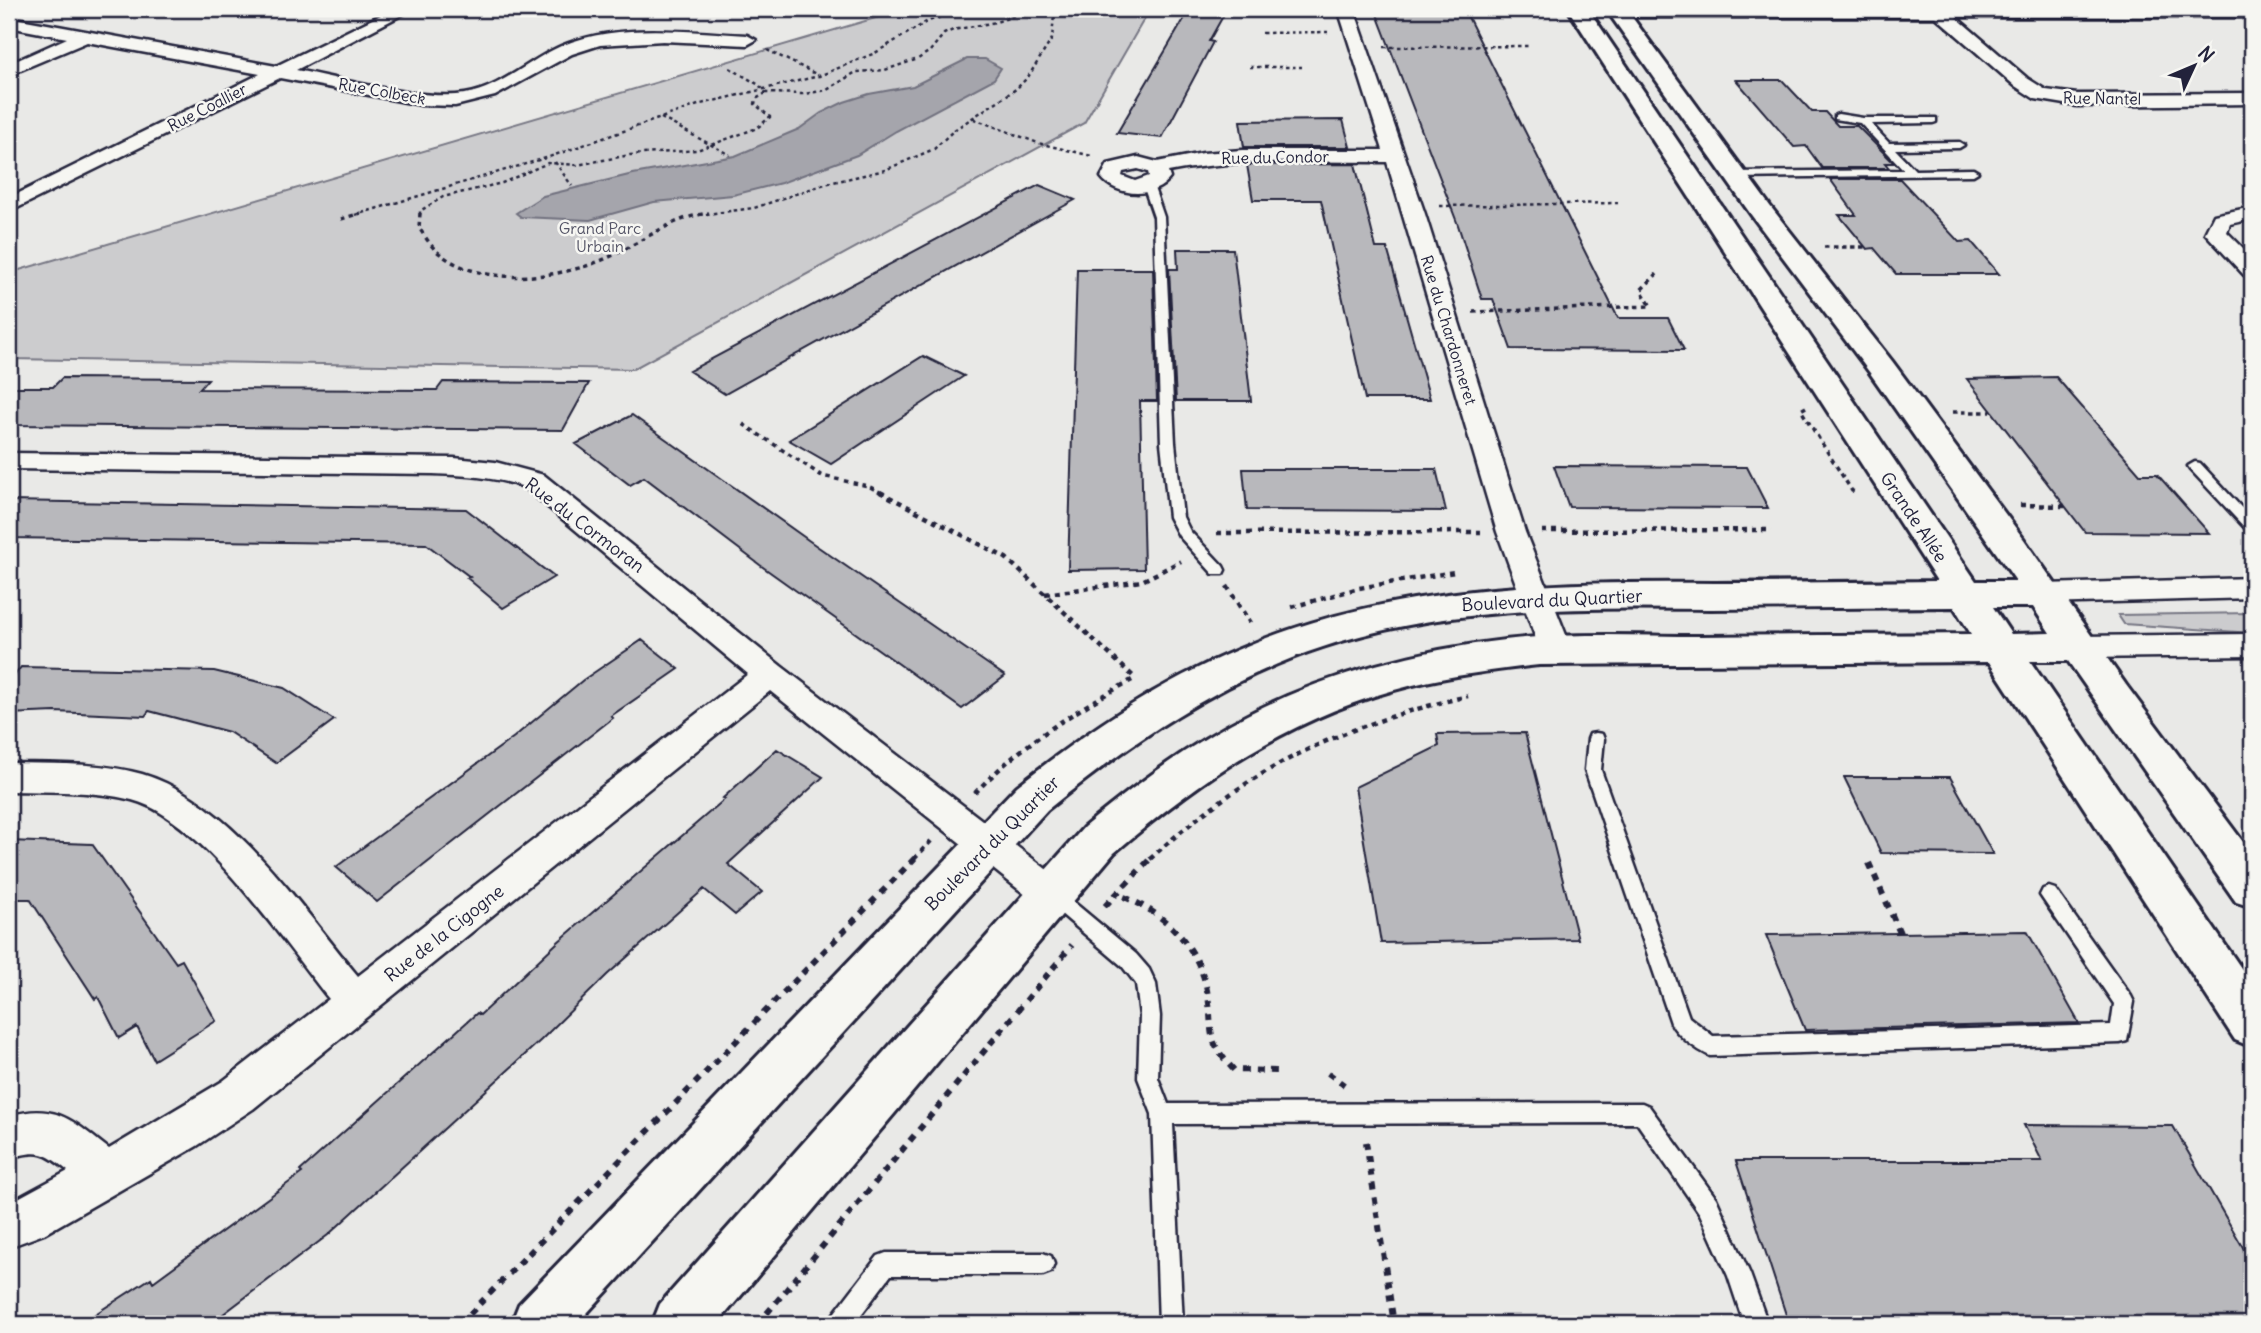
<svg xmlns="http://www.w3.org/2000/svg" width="2261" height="1333" viewBox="0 0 2261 1333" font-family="Delius,sans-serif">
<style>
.green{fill:#ccccce;stroke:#777784;stroke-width:2}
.water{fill:#a5a5ac;stroke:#71717f;stroke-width:2}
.building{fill:#b8b8bc;stroke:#22223b;stroke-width:2}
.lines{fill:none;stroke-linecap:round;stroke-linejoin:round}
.lane-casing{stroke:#22223b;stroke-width:5}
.street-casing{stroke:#22223b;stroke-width:5}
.secondary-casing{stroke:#22223b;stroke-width:6}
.path-far3{stroke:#22223b;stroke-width:2.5;stroke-dasharray:3.5 3.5;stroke-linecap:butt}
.path-far2{stroke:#22223b;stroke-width:3.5;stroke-dasharray:4.5 4.5;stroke-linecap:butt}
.path-far1{stroke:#22223b;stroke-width:4.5;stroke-dasharray:5 5;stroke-linecap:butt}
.path{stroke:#22223b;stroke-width:6;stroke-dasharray:7 7;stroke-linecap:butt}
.lane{fill:#f6f6f2;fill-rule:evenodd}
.street{fill:#f6f6f2;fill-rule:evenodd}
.secondary{fill:#f6f6f2;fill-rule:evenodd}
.labels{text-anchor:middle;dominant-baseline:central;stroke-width:5;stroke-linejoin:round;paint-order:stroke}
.far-street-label{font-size:16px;fill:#22223b;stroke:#f6f6f2}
.far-park-label{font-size:16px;fill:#555567;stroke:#f6f6f2}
.street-label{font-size:18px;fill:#22223b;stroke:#f6f6f2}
</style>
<rect width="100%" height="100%" fill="#e9e9e7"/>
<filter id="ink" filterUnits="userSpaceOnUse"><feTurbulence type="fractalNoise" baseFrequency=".0143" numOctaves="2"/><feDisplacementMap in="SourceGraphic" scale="14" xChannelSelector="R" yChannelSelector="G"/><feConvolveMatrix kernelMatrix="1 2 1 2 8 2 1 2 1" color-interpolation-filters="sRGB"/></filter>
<g filter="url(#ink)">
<path class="green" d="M 906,9 L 1150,9 L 1084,123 L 633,369 L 9,359 L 9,273 Z
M 2252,613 L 2252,633 L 2124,624 L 2118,615 Z"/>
<path class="water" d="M 967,59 L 985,59 L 1001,68 L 994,79 L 896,131 L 857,155 L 781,183 L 733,195 L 654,202 L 590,220 L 521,217 L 516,213 L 543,196 L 633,174 L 735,156 L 799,129 L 821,113 L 844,102 L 869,94 L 913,86 Z"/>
<path class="building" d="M 1190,9 L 1227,9 L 1209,41 L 1213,42 L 1162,138 L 1117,133 Z
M 1375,9 L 1464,9 L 1618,318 L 1668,318 L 1684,350 L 1511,349 L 1493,299 L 1482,299 L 1458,225 Z
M 1736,80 L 1782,80 L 1812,112 L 1825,112 L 1838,126 L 1857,126 L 1894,163 L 1885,163 L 1889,168 L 1822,168 L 1806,146 L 1794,147 Z
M 1343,120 L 1350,147 L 1244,147 L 1240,121 Z
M 1355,164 L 1376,248 L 1387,248 L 1430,399 L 1365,399 L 1321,200 L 1253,200 L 1247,165 Z
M 1830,179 L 1900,179 L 1959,242 L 1971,241 L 1999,274 L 1896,274 L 1874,248 L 1867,249 L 1839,215 L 1856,215 Z
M 1039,185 L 1075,200 L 725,394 L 689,371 Z
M 1177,249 L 1233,249 L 1251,401 L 1176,401 L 1169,269 L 1178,269 Z
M 1077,269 L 1153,269 L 1157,401 L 1140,401 L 1144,569 L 1068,570 Z
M 923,356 L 964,376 L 831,464 L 789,440 Z
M 2056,377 L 2140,474 L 2157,474 L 2209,533 L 2085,532 L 1967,379 Z
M 62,378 L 208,379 L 199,389 L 437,390 L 443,382 L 589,383 L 563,430 L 9,425 L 9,387 L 53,387 Z
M 632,415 L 811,542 L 1005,676 L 962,709 L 760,565 L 644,477 L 630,485 L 576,444 Z
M 1554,466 L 1747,467 L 1768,508 L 1569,507 Z
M 1243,469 L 1436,469 L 1446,511 L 1247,510 Z
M 9,501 L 466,509 L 554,577 L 503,608 L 467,578 L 470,577 L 426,544 L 9,538 Z
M 642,640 L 679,669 L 611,716 L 613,718 L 377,902 L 336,867 L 514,737 L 583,680 Z
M 21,667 L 214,671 L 284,688 L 334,720 L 276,763 L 229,732 L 149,711 L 145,716 L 55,712 L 9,714 L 9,683 Z
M 1525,733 L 1578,939 L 1381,943 L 1355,787 L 1439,746 L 1437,734 Z
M 777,749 L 823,777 L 728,864 L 762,892 L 735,915 L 704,889 L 607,975 L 541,1040 L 328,1235 L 210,1324 L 80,1324 L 151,1278 L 153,1282 L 302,1173 L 300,1171 L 477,1013 L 480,1015 L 558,942 L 725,799 L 723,798 Z
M 1844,777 L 1950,777 L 1993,854 L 1881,853 Z
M 9,841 L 92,844 L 176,963 L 182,960 L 216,1021 L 154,1060 L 137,1027 L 119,1038 L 98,997 L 95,999 L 30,899 L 9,899 Z
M 2027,931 L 2079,1023 L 1805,1030 L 1766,935 Z
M 2024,1125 L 2173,1126 L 2252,1263 L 2252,1324 L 1789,1324 L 1736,1161 L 2042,1161 Z"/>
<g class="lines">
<defs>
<path id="lane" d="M 1838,114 L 1863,118 L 1936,118 L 1936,122 L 1933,123 L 1871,124 L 1889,143 L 1959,142 L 1964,145 L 1959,148 L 1895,149 L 1915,170 L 1973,169 L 1978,172 L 1973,175 L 1735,178 L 1730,175 L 1735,172 L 1904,170 L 1860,123 L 1835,119 L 1835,115 Z
M 1148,182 L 1153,185 L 1164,217 L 1175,443 L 1183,517 L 1190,531 L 1223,566 L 1225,570 L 1223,574 L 1213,574 L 1179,536 L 1169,517 L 1161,443 L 1154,217 L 1143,185 Z
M 2195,462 L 2200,463 L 2252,519 L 2252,532 L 2247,530 L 2190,469 L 2188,466 Z
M 1596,733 L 1602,734 L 1604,739 L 1601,770 L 1689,1017 L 1713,1036 L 2111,1025 L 2114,1004 L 2040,895 L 2043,889 L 2049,887 L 2055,889 L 2131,996 L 2134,1002 L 2127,1041 L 2120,1043 L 1710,1056 C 1697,1050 1677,1036 1671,1023 L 1585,770 L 1588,739 L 1590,734 Z
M 1052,887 L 1058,889 L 1136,954 L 1149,969 L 1156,984 L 1160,1016 L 1158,1078 L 1168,1104 L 1642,1103 L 1649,1106 L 1716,1198 L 1750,1274 L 1768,1324 L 1744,1324 L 1728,1276 L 1700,1214 L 1637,1123 L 1173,1124 L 1183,1324 L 1159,1324 L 1152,1114 L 1138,1078 L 1140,1016 L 1136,984 L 1122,966 L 1046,901 L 1043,895 L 1046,889 Z
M 886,1253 L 1043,1253 L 1051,1256 L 1054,1264 L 1051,1272 L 1043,1275 L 891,1275 L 854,1324 L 828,1324 L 832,1316 L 878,1256 Z"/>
<path id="street" d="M 393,9 L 413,9 L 296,70 C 342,79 421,101 465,94 C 501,88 529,60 561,46 C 619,22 686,32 747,35 L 756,40 L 747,45 L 663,41 L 600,45 L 572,54 L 495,96 L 455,106 L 421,105 L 280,78 L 9,212 L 9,198 L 260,74 L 87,42 L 9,75 L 9,64 L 67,38 L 9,27 L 9,17 L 276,66 Z
M 1338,9 L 1354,9 L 1425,214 L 1525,532 L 1572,650 L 1567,658 L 1556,661 L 1545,658 L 1540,650 L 1497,532 L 1387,162 C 1314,162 1240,158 1168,172 L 1170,178 C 1155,199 1116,197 1101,177 L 1108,164 L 1138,157 L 1157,162 L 1203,153 L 1242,150 L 1383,150 ZM 1138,169 L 1148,172 L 1149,176 L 1135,181 L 1122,176 L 1123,172 Z
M 1612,9 L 2252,9 L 2252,17 L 1956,17 L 2027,78 L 2046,90 L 2077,94 L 2252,93 L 2252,104 L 2077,106 L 2035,99 L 2015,86 L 1936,17 L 1618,17 L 1612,15 L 1610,12 Z
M 2252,207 L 2252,219 L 2230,224 L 2227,232 L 2252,257 L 2252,277 L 2244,275 L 2205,233 L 2214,215 Z
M 9,453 L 454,458 L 495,462 L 544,475 L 781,666 L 1063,882 L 1068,893 L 1063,904 L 1050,909 L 1037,904 L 770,691 L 253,1109 L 197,1146 L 44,1234 L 9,1247 L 9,1203 L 68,1171 C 43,1151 40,1150 9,1158 L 9,1116 C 56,1102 73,1121 109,1149 L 223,1081 L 329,999 C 284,943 200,817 132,800 C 92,790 49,792 9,791 L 9,763 C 52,764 100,762 142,774 C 230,800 301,907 358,976 L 748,674 L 524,487 C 494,477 464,475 433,474 L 9,469 Z
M 2252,578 L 2252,598 L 2044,604 L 2033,601 L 2029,594 L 2033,587 L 2044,584 Z
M 2252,634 L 2252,656 L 2079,658 L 2068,655 L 2063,647 L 2068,639 L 2079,636 Z"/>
<path id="secondary" d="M 1568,9 L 1588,9 L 1976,581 L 2016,581 L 1870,373 L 1752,216 L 1606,9 L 1626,9 L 1770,206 L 1892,361 L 2023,538 L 2126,685 L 2252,854 L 2252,907 L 2236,902 L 2068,661 L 2030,661 L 2252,984 L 2252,1047 L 2235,1040 L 1989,662 L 1539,665 C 1497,670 1454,675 1413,685 C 1295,714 1205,775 1114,853 L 717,1324 L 652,1324 L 660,1304 L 1084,827 C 1147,775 1211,729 1287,696 C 1365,663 1453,643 1538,637 C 1592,633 1648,636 1702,636 C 1791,635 1881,635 1971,634 L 1954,607 C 1873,607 1791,609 1710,609 C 1580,608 1448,605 1323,647 C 1219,681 1131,742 1047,810 L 577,1324 L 511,1324 L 519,1304 L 1017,786 C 1086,732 1156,684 1237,650 C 1392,583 1550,582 1715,583 C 1789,583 1863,582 1937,581 ZM 1993,607 L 2033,607 L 2050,633 L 2011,634 Z"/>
</defs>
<use href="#lane" class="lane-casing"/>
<use href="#street" class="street-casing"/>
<use href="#secondary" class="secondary-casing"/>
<path class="path-far3" d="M 1262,33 L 1328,32
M 1384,47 L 1530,46
M 767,50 L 818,75
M 1250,67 L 1302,67
M 730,68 L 759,85 L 766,93
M 661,118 L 730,155
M 974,119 L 1038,143 L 1092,156
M 555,162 L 572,186
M 1440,206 L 1618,203
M 355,215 L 549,157 L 701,104 L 819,76 L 875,53 L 928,21 L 970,9
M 420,215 L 420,211 L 443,197 L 502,183 L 548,163 L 577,165 L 630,155 L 697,150 L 757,128 L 770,117 L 755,104 L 756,99 L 766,93
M 699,215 L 754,208 L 825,184 L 885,170 L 934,149 L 954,130 L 1016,89 L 1028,77 L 1052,39 L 1054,14 L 1035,9 L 996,22 L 953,30 L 944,34 L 930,51 L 918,59 L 885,70 L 856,72 L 827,90 L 804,94 L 766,93"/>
<path class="path-far2" d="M 420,213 L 419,228 C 425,236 431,247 439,253 C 481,288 561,279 607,258 C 641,243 672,217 709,213
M 341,219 L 361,213
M 1824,247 L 1865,247
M 1473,312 L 1651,306 L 1641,290 L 1657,274
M 1806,407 L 1801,410 L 1852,491 L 1857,492
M 1953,412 L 1991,412
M 743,424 L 822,476 L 868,486 L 884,494"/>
<path class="path-far1" d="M 880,492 L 1006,558 L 1135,678
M 2020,505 L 2065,506
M 1542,531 L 1772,530
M 1217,533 L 1481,532
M 1227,586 L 1250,623
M 1045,594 L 1142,581 L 1181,561
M 1292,607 L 1359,588 L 1454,572
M 975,793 C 1020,745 1074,711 1132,680
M 914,859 L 931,841
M 1150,859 C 1248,768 1339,726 1468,696"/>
<path class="path" d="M 1869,863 L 1900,933
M 1124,897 C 1167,914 1201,949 1208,996 C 1214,1036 1204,1037 1234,1070 L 1278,1071
M 1105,906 L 1152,857
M 1328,1073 L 1344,1085
M 1366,1142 L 1394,1324
M 460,1324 L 916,857
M 758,1324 L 1072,945"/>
<use href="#lane" class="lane"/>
<use href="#street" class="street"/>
<use href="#secondary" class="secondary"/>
</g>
</g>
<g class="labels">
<g class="far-street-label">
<text transform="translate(382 91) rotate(10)">Rue Colbeck</text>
<text transform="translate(2102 98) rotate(1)">Rue Nantel</text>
<text transform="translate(207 107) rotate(-27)">Rue Coallier</text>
<text transform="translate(1275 157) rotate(-1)">Rue du Condor</text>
<text transform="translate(1449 330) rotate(73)">Rue du Chardonneret</text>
</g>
<g class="far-park-label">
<text x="600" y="228">Grand Parc<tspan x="600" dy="18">Urbain</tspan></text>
</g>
<g class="street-label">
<text transform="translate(1914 517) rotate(56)">Grande Allée</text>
<text transform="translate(585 525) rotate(37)">Rue du Cormoran</text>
<text transform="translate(1552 600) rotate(-3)">Boulevard du Quartier</text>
<text transform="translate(992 843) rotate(-45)">Boulevard du Quartier</text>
<text transform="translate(444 933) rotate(-38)">Rue de la Cigogne</text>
</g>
</g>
<rect width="2261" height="1333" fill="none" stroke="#f6f6f2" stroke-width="35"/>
<rect x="18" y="18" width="2226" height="1298" fill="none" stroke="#22223b" stroke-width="2.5" filter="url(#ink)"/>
<g transform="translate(2194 66) rotate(46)" stroke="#f6f6f2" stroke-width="5" paint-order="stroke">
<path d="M0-5L12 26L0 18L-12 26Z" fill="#22223b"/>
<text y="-10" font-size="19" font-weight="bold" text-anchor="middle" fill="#22223b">N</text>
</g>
</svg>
